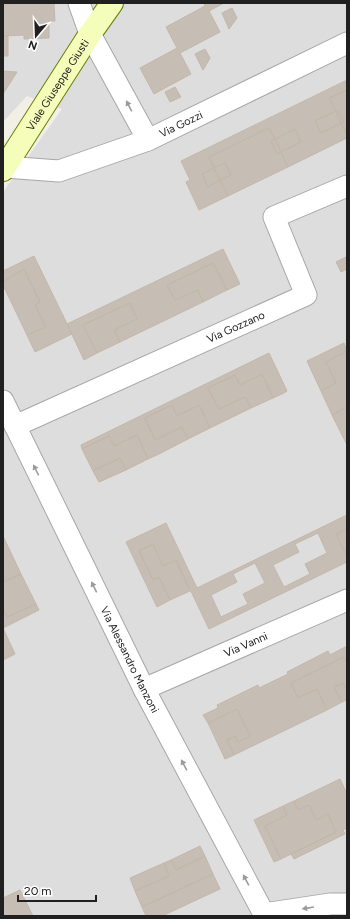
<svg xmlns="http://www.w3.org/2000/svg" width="350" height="919" viewBox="0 0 350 919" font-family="Figtree,sans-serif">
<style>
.residential{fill:#dedddd}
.building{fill:#c6beb5;stroke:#c4b6a8;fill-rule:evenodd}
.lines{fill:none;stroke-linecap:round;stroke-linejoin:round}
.street-casing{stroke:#a7a7a7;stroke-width:23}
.secondary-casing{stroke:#667f00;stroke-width:24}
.street{stroke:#fff;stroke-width:21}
.secondary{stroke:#f4fdb9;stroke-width:22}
.oneway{fill:#9b9b9b}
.labels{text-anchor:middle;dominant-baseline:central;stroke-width:3;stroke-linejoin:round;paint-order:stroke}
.street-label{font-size:11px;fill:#202020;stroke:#fff}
</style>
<rect width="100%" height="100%" fill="#f1efe6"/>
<path class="residential" d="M 3,3 L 347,3 L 347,916 L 3,916 L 3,192 L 62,109 L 27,96 L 3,122 Z"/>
<path class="building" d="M 54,3 L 55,21 L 49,21 L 49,38 L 24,39 L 24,35 L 3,36 L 3,4 Z
M 204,3 L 224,3 L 209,11 L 220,32 L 180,53 L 191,74 L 154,94 L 140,68 L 177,48 L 166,27 L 205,6 Z
M 232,8 L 237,18 L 229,29 L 222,13 Z
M 3,36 L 8,36 L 8,56 L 3,56 Z
M 205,49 L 210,58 L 203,70 L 195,54 Z
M 3,71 L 17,72 L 3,94 Z
M 347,80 L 347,90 L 329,98 L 336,111 L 315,121 L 321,133 L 341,123 L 347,135 L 347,138 L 288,167 L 281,152 L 301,142 L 295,129 L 275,139 L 269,128 L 209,157 L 214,168 L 202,174 L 208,187 L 220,180 L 228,196 L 199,210 L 186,182 L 190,180 L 181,161 Z
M 175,87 L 181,97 L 170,102 L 165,92 Z
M 347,90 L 347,135 L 341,123 L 344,122 L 338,110 L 336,111 L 329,98 Z
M 338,110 L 344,122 L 341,123 L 336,111 Z
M 336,111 L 341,123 L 321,133 L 315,121 Z
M 269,128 L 275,139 L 271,141 L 277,154 L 281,152 L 288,167 L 228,196 L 220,180 L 231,175 L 225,163 L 214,168 L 209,157 Z
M 295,129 L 301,142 L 281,152 L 275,139 Z
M 275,139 L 281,152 L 277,154 L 271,141 Z
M 225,163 L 231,175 L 220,180 L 214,168 Z
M 214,168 L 220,180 L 208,187 L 202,174 Z
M 223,249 L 240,284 L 227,290 L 213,263 L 167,285 L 175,300 L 198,290 L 203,302 L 120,342 L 114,330 L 137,319 L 130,303 L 83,325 L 97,353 L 84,360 L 67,324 Z
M 34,256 L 72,334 L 35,352 L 27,335 L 46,327 L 35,305 L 40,302 L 24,269 L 3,282 L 3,271 Z
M 346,257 L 347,269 L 341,272 L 336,262 Z
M 213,263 L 227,290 L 203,302 L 198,290 L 175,300 L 167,285 Z
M 24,269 L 40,302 L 35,305 L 46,327 L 27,335 L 3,285 L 3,282 Z
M 130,303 L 137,319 L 114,330 L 120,342 L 97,353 L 83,325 Z
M 344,343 L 347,351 L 326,362 L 336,383 L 321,391 L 307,361 Z
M 347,351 L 347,407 L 332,415 L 321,391 L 336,383 L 326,362 Z
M 269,353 L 287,391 L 284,393 L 273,398 L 262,374 L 240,385 L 235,375 L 208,388 L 219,409 L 245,397 L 251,408 L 210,428 L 199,405 L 177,416 L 172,405 L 145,418 L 155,440 L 182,427 L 188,439 L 159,454 L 148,459 L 137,435 L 114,446 L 109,436 L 82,449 L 81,445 Z
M 262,374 L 273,398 L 251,408 L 245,397 L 219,409 L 208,388 L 235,375 L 240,385 Z
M 172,405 L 177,416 L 199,405 L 210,428 L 188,439 L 182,427 L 155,440 L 145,418 Z
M 347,407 L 347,445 L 332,415 Z
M 137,435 L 148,459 L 126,470 L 120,458 L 93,471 L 82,449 L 109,436 L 114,446 Z
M 120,458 L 126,470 L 99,482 L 93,471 Z
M 347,515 L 347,529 L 336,534 L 347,556 L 347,562 L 209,629 L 176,560 L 163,566 L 153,544 L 139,551 L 153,580 L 159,577 L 170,600 L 157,607 L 126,542 L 166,523 L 197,588 ZM 318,533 L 327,553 L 305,564 L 310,574 L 284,587 L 273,565 L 299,552 L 295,544 ZM 255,563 L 265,583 L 243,594 L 248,604 L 221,617 L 211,595 L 237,582 L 233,574 Z
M 347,529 L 347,556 L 336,534 Z
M 3,536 L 21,574 L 3,582 Z
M 153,544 L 163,566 L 176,560 L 190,591 L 170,600 L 159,577 L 153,580 L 139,551 Z
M 21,574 L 36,604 L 7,617 L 3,607 L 3,582 Z
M 36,604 L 39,610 L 3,628 L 3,607 L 7,617 Z
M 3,628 L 15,654 L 3,660 L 3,649 L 4,648 L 3,645 Z
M 347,646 L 347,663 L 344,657 L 291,683 L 298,698 L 317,689 L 327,710 L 234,755 L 227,740 L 235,736 L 238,742 L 250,736 L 237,709 L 208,723 L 203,715 L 218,708 L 217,705 L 258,685 L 259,688 L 288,674 L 287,672 L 328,651 L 330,655 Z
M 344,657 L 347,663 L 347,689 L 346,689 L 343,683 L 334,687 L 342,702 L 327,710 L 317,689 L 298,698 L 291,683 Z
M 343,683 L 346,689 L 347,689 L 347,700 L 342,702 L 334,687 Z
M 237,709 L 250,736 L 238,742 L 235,736 L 227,740 L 234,755 L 225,759 L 208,723 Z
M 340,779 L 347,794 L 347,828 L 343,830 L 345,834 L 294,859 L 291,854 L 336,832 L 328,814 L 316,820 L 309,805 L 298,810 L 294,801 Z
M 294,801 L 298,810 L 309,805 L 316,820 L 328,814 L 336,832 L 281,859 L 265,826 L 287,815 L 283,806 Z
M 283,806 L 287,815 L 265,826 L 281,859 L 274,862 L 254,820 Z
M 200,846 L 205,856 L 176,870 L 171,860 Z
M 205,856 L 213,874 L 142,907 L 135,891 L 169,876 L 164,863 L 171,860 L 176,870 Z
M 164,863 L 169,876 L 135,891 L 130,878 Z
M 213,874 L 220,889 L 162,916 L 146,916 L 142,907 Z
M 20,890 L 33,916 L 3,916 L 3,898 Z"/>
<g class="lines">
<defs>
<g id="street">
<path d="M 79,3 L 90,34 L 148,140"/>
<path id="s1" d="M 5,167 L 59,171 L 148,140 L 347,43"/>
<path id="s2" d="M 3,401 L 144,689 L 265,916"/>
<path id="s3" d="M 15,426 L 306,295 L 274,217 L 347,186"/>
<path id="s4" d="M 144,689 L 347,600"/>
<path d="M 264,914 L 330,904 L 347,904"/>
</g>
<g id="secondary">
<path id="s5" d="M 3,170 L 90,34 L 112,3"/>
</g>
</defs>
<use href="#street" class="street-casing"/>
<use href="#secondary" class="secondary-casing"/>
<use href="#street" class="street"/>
<use href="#secondary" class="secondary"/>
</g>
<defs><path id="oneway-solid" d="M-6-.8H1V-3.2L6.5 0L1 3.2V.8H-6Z"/></defs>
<g class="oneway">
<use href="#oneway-solid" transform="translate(129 106) rotate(-118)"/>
<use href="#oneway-solid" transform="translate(36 470) rotate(-116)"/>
<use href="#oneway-solid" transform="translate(94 587) rotate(-116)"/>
<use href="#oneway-solid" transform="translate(184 765) rotate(-118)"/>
<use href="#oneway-solid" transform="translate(246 880) rotate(-118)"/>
<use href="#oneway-solid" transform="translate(308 908) rotate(171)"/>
</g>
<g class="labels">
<g class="street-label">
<text stroke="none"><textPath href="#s5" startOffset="101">Viale Giuseppe Giusti</textPath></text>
<text stroke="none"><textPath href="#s1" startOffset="185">Via Gozzi</textPath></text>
<text stroke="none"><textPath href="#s3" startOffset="242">Via Gozzano</textPath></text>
<text stroke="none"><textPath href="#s4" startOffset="111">Via Vanni</textPath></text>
<text stroke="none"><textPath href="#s2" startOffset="288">Via Alessandro Manzoni</textPath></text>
</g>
</g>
<rect width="350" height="919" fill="none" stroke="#202020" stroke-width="8"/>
<g transform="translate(36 36) rotate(199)" stroke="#ffffff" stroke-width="3" paint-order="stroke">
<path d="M0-3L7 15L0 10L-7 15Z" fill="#202020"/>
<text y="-6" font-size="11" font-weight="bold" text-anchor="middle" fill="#202020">N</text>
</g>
<path d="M18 895v6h78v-6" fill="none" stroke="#202020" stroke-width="2"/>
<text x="24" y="895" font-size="12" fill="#202020" stroke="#ffffff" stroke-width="3" paint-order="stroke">20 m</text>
</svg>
